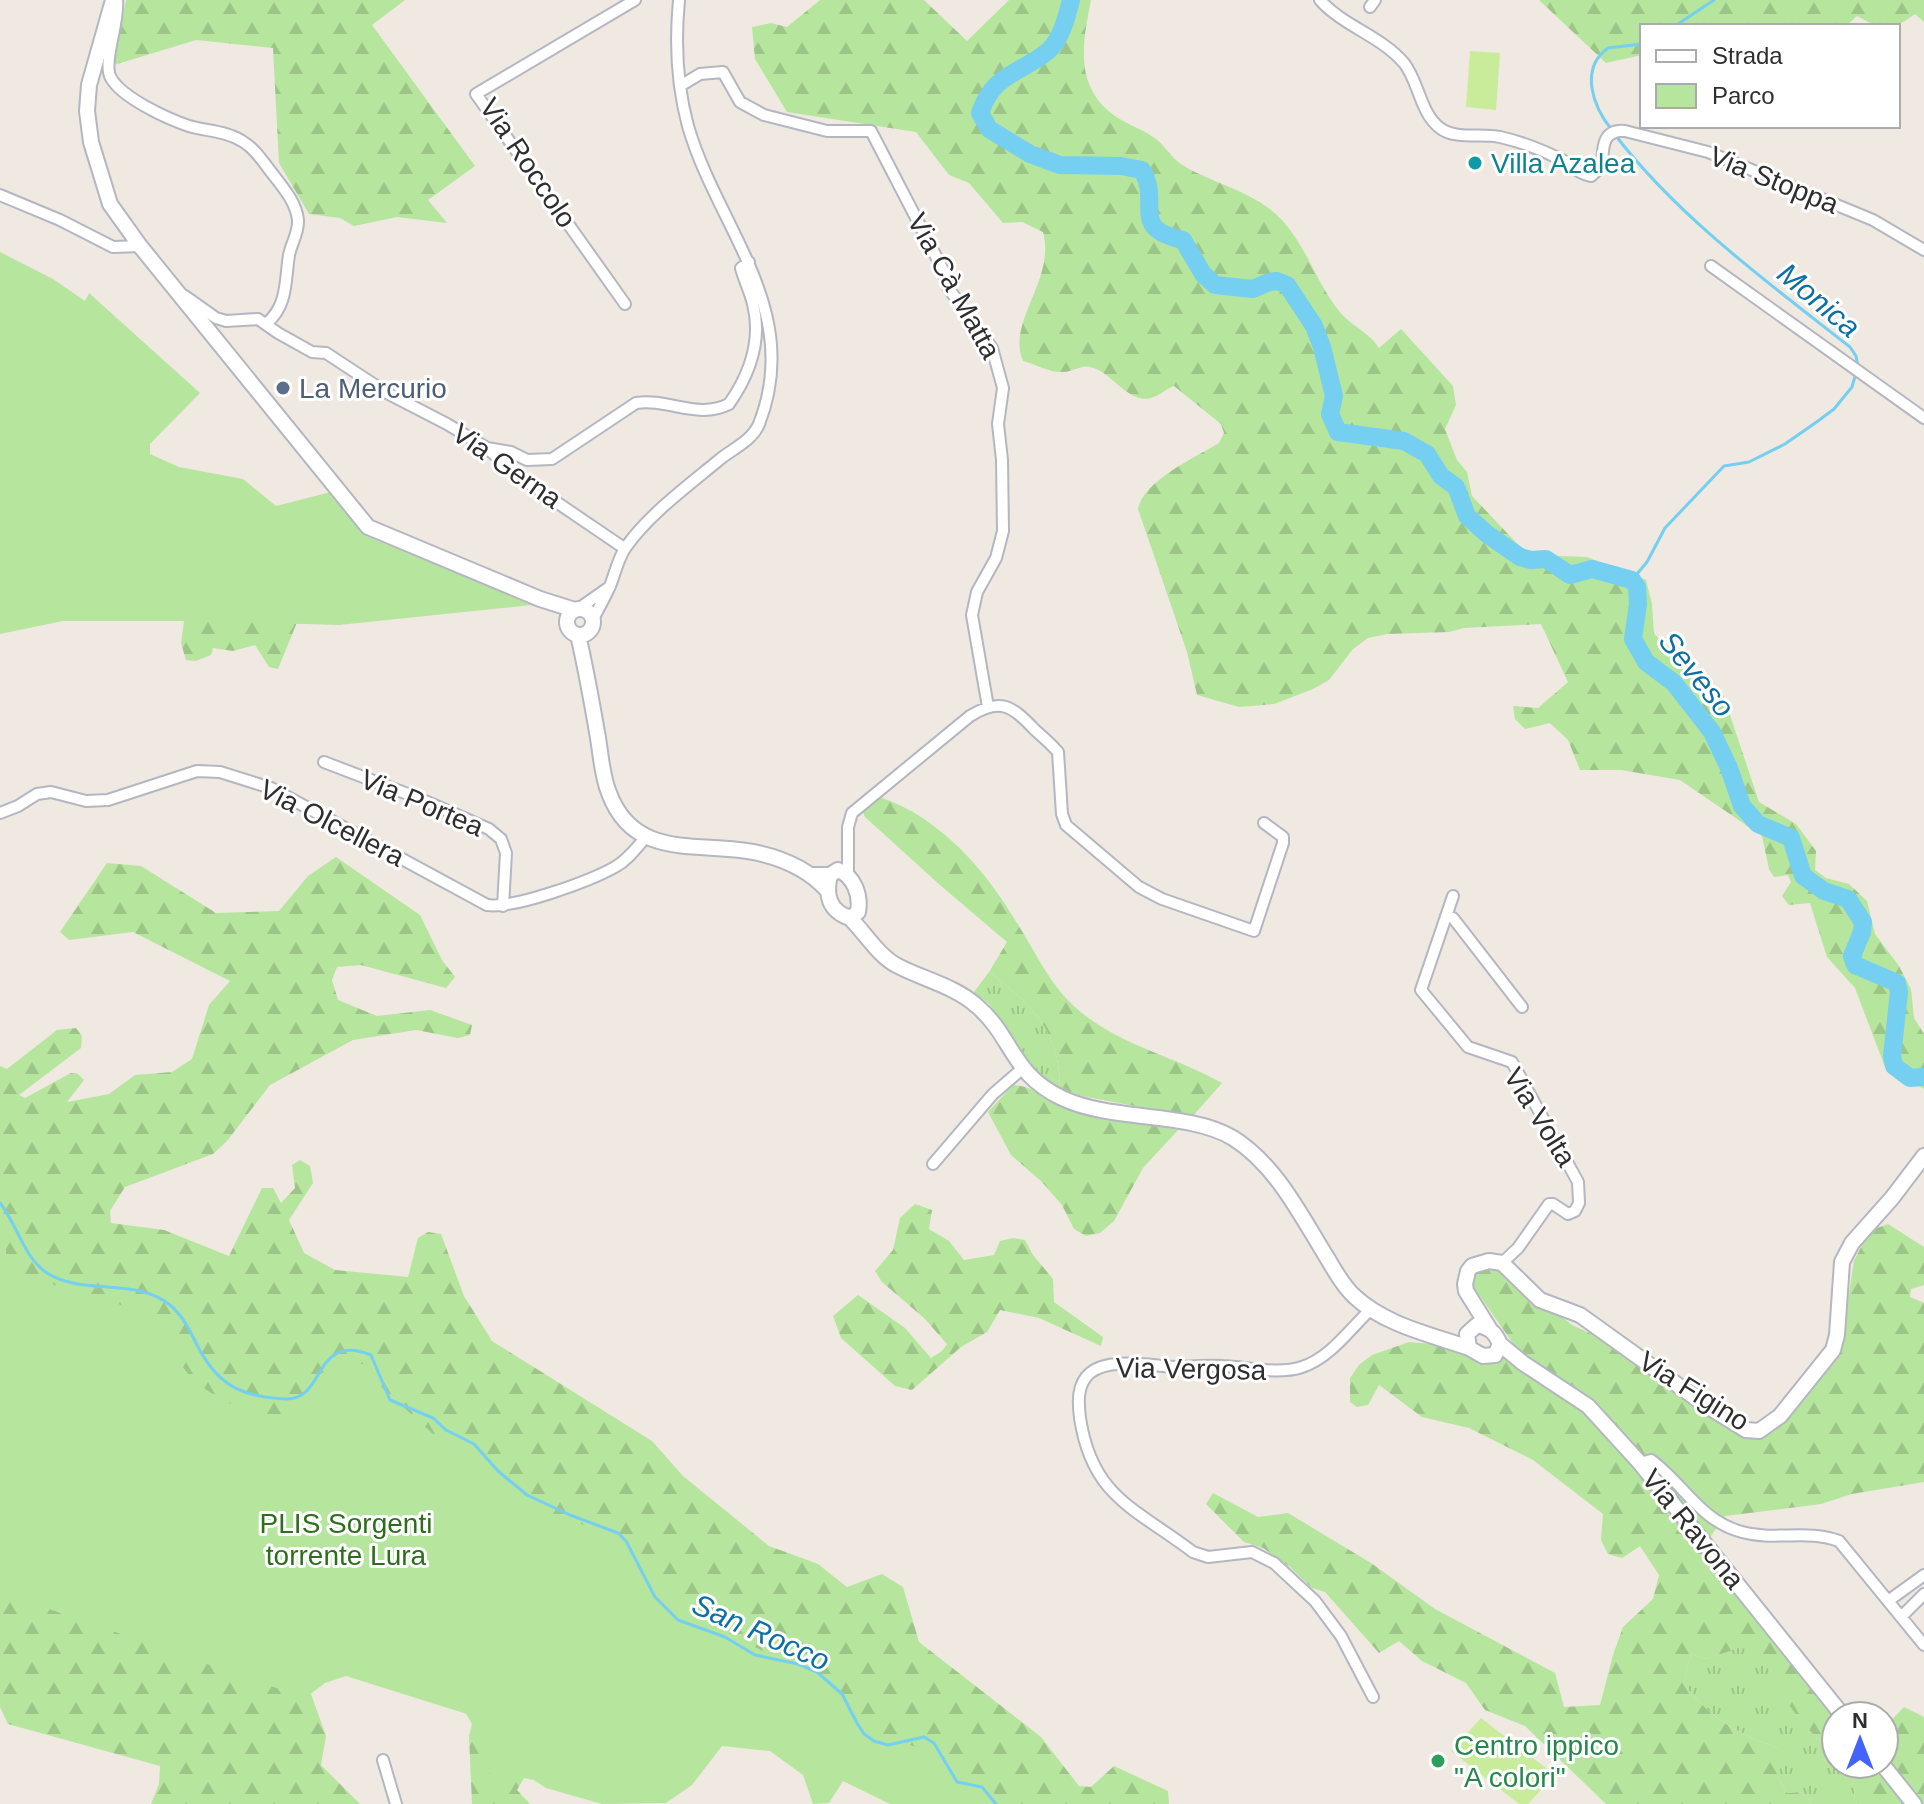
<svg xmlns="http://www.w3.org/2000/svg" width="1924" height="1804" viewBox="0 0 1924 1804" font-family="Arial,sans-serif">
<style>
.grass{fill:url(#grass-tufts)}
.forest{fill:url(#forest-firs)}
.park{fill:#b6e59e}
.pitch{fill:#c9ec9a}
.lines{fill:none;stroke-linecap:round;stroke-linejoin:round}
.stream{stroke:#75cff0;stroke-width:3}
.river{stroke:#75cff0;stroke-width:18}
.street-casing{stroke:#b4b7c1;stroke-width:14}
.secondary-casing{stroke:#b4b7c1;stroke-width:18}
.street{stroke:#fff;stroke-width:10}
.secondary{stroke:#fff;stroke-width:14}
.culture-dot{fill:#0f9aa8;stroke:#fff;stroke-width:3}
.service-dot{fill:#5c6f8a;stroke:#fff;stroke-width:3}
.leisure-dot{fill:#2e9e5b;stroke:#fff;stroke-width:3}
.labels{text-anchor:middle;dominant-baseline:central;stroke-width:6;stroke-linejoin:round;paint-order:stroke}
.street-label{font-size:28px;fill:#2e2e2e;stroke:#fff}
.culture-label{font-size:28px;fill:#0d838f;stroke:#fff;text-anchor:start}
.service-label{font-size:28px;fill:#4e5e75;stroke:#fff;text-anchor:start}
.park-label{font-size:28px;fill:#2c6e1b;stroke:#fff}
.leisure-label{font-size:28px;fill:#27864d;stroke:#fff;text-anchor:start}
.water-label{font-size:30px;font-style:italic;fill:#0d6fa3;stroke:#fff}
</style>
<defs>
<pattern id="grass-tufts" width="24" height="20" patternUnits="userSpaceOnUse" patternTransform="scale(2)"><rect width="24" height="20" fill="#b6e59e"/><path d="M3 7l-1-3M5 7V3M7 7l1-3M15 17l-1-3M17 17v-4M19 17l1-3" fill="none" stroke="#9dc588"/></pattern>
<pattern id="forest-firs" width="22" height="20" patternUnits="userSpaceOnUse" patternTransform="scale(2)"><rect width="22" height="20" fill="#b6e59e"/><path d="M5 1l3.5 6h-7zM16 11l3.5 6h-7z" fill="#9dc588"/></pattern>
</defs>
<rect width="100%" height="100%" fill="#efe9e1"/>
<path class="grass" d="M 989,972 C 1032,1005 1060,1031 1060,1088 L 1038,1074 L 989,1004 L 974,992 Z
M 1742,1646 L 1771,1671 L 1807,1728 L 1836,1757 L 1836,1764 L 1843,1764 L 1853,1773 L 1855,1801 L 1860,1804 L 1813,1804 L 1801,1792 L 1787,1793 L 1777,1776 L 1778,1748 C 1736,1733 1711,1719 1683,1683 L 1691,1654 L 1706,1659 Z"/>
<path class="forest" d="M 126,0 L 405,0 L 372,25 L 475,166 L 428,200 L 447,223 L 397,217 L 354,226 L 340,218 L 309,214 L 279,163 L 273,48 L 196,40 L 114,65 Z
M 820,0 L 924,0 L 967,41 L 1009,0 L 1091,0 C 1083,41 1074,83 1111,113 C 1123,123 1140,128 1153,137 C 1165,144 1171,159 1184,166 C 1211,182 1246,190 1271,210 C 1303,235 1314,280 1339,311 C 1350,325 1371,334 1379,348 L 1401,329 L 1453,386 L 1456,405 L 1445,429 L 1457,460 L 1467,472 L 1472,496 L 1528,555 L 1587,557 L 1646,580 L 1652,604 L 1654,634 L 1723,694 L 1759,802 L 1796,824 L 1816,851 L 1815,870 L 1826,878 L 1849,884 L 1867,901 L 1875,934 L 1899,966 L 1911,989 L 1914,1018 L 1924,1034 L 1924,1089 L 1885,1067 L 1855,988 L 1827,957 L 1810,903 L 1789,905 L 1782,896 L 1791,882 L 1788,875 L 1774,877 L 1769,869 L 1762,836 L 1680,780 L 1621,770 L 1580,770 L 1568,740 L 1550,723 L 1525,729 L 1515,719 L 1513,706 L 1538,708 L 1568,682 L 1541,624 L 1464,628 L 1449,632 L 1387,634 L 1368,638 L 1353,649 L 1329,680 L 1313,689 L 1274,704 L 1239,707 L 1197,695 L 1187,652 L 1138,509 C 1143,481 1196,457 1219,443 L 1224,433 L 1221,424 L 1174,386 C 1166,389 1159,396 1151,398 C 1127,404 1112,371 1090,367 C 1083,365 1073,371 1065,372 C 1049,373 1038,365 1023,361 C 1006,322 1056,280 1043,232 L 1022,222 L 1003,223 L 969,183 L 949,175 L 916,132 L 787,112 L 755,59 L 752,27 L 771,23 L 787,27 Z
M 1539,0 L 1924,0 L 1924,22 L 1915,14 C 1892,31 1883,31 1857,16 L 1846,26 L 1642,26 L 1642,55 L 1606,63 Z
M 185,614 L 298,620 L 278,669 L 269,667 L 255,645 L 233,651 L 213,648 L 211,655 L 196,661 L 186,660 L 181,643 Z
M 880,797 C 943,819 987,872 1020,928 C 1037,955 1051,986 1076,1008 C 1118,1045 1174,1056 1222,1083 L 1192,1117 L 1082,1096 L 1060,1088 C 1060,1031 1032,1005 989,972 L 1007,942 L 940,885 L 865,817 L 862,810 Z
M 336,857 L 420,915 L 442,960 L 455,977 L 446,988 L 361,965 L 337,967 L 332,980 L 338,1000 L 377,1016 L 430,1010 L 472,1025 L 470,1035 L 458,1038 L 416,1030 L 353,1040 L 270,1085 L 227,1141 L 213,1154 L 125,1187 L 110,1211 L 111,1223 L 164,1230 L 229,1256 L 262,1188 L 273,1188 L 281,1203 L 295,1188 L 292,1165 L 300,1160 L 310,1166 L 313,1183 L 289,1220 L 304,1253 L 335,1270 L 408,1277 L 418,1238 L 428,1232 L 441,1234 L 464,1296 L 492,1341 L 652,1441 L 683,1476 L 769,1546 L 818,1564 L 847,1587 L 882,1574 L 903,1587 L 919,1642 L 1041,1737 L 1079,1786 L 1091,1787 L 1114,1766 L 1168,1791 L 1169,1804 L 905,1804 L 782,1745 L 719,1740 L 562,1786 L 524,1778 L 517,1790 L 530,1804 L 472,1804 L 469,1736 L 472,1724 L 465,1712 L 401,1654 L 306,1680 L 326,1736 L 321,1765 L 360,1804 L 151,1804 L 159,1784 L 160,1766 L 8,1724 L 0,1707 L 0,1066 L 7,1069 L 57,1030 L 76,1028 L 82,1036 L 81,1048 L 19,1095 L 25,1098 L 71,1073 L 78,1074 L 84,1080 L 67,1102 L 109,1094 L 135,1075 L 172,1072 L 192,1059 L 209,1005 L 230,981 L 133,932 L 69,940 L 60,932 L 107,863 L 141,866 L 216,913 L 279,911 L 308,876 Z
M 1013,1085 C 1036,1086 1054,1104 1077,1111 C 1110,1120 1145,1124 1178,1130 L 1143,1168 L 1114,1221 L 1100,1233 L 1086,1236 L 1074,1229 L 1062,1205 L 1042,1182 L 1011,1155 L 988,1112 Z
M 915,1204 L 932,1210 L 929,1229 L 949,1241 L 964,1260 L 994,1255 L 1000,1241 L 1013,1238 L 1025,1240 L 1033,1255 L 1053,1279 L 1054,1302 L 1103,1337 L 1101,1346 L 1039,1318 L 1000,1310 L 987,1332 L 961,1347 L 912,1390 L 895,1386 L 841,1338 L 833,1316 L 858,1295 L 905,1328 L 931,1358 L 942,1351 L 947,1344 L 924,1318 L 882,1282 L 875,1271 L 893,1250 L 900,1218 Z
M 1888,1224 L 1924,1247 L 1924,1285 L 1911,1289 L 1910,1297 L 1924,1303 L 1924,1482 L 1852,1494 L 1821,1504 L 1725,1516 L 1708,1540 L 1853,1716 L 1836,1716 L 1836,1757 L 1807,1728 L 1773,1685 L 1771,1671 L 1742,1647 L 1706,1659 L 1691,1654 L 1683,1683 C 1711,1719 1736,1733 1778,1748 L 1783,1762 L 1777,1776 L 1787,1793 L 1801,1792 L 1813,1804 L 1606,1804 L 1525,1726 L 1485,1710 L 1466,1683 L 1422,1661 L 1399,1641 L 1379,1653 L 1325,1592 L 1312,1588 L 1290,1567 L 1263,1548 L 1244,1542 L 1206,1504 L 1213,1493 L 1258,1517 L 1288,1513 L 1371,1563 L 1435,1609 L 1555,1673 L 1564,1707 L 1600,1705 L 1613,1655 L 1623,1627 L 1653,1599 L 1659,1575 L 1640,1546 L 1622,1558 L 1608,1554 L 1601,1540 L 1603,1514 L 1533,1460 L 1469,1428 L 1422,1417 L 1379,1385 L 1368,1405 L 1357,1407 L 1350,1402 L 1350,1378 L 1359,1365 L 1372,1355 L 1409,1342 L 1519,1352 L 1473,1286 L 1474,1273 L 1489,1268 L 1501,1269 L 1572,1325 L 1596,1336 L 1748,1438 L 1782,1423 L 1840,1352 L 1854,1261 L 1869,1231 Z
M 1904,1707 L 1924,1717 L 1924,1804 L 1860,1804 L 1855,1801 L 1853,1774 L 1843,1764 L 1884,1764 L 1884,1728 Z"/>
<path class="park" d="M 0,252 L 53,279 L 85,301 L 89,293 L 200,393 L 150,444 L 150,454 L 179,467 L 243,479 L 276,506 L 331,492 L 366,536 L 533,605 L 339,625 L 197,621 L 63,621 L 0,634 Z
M 0,1210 L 6,1222 L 6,1260 C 34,1286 79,1289 114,1302 C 129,1308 147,1321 161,1330 C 175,1341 175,1358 186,1371 C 203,1394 260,1423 288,1416 L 311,1378 L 344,1363 L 363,1364 L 372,1372 L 377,1383 L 433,1434 L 475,1448 L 489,1456 L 507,1495 L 539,1514 L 557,1514 L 598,1531 L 657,1567 L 700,1621 L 763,1651 L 772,1659 L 830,1682 L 853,1720 L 869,1730 L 946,1758 L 962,1777 L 977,1788 L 989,1789 L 994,1793 L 999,1804 L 890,1804 L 843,1781 L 829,1803 L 813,1804 L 803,1775 L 770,1751 L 722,1746 L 692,1785 L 666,1803 L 602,1804 L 546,1788 L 528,1776 L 474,1773 L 486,1720 L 346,1676 L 325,1683 L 305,1698 L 0,1592 Z"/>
<path class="pitch" d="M 1470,51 L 1500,53 L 1496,110 L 1466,107 Z
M 1481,1718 L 1555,1775 L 1528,1804 L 1519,1804 L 1451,1751 Z"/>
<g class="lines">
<path class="stream" d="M 1675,26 L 1714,0
M 1612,130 C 1593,107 1579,69 1608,48 L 1642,44
M 1616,136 C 1679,218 1770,284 1850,347 L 1856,356 L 1858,366
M 1632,580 L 1647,562 L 1665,528 L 1724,466 L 1749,462 L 1785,444 L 1818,421 L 1834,409 L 1852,387 L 1856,373
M 0,1203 C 17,1224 24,1258 47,1273 C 83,1296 136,1277 170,1305 C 183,1316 190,1331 197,1345 C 217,1384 240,1397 285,1399 C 327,1401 312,1332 371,1355 L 390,1400 L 433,1418 L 446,1430 L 474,1444 L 498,1471 L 527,1495 L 570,1515 L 618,1533 L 626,1541 L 655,1597 L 678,1620 L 725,1637 L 755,1655 L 798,1664 L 817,1672 L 842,1694 L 857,1723 L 864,1734 L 874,1741 L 888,1745 L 924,1737 L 934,1743 L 957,1782 L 982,1787 L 996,1804"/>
<path class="river" d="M 1071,0 C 1067,16 1061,40 1048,51 C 1019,75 994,72 980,113 L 989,129 L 1030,154 L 1060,165 L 1121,166 L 1142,170 C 1162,204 1128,228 1183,240 L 1203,274 L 1215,285 L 1253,289 L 1269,282 L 1277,281 L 1287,285 L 1314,326 L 1322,347 L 1334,396 L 1330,414 L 1338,432 L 1404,441 L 1427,454 L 1441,476 L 1456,487 L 1467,516 L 1487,534 L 1520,557 L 1531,560 L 1546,559 L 1570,575 L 1592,569 L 1632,580 L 1637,587 L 1638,604 L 1633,639 L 1646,662 L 1674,683 L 1712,732 L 1729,768 L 1742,806 L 1758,824 L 1791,838 L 1803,876 L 1824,891 L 1848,899 L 1863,922 L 1862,932 L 1852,956 L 1855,965 L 1897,983 L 1899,992 L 1892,1056 L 1894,1066 L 1910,1078 L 1924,1077"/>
<defs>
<path id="street" d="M 117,0 C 120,21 102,63 111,78 C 122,98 168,119 189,126 C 206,131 226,131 242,141 C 256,149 265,165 275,177 C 285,190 296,203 298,220 C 299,232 291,244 289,255 C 285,280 288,305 267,323
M 1320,0 C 1343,26 1381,36 1404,63 C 1419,82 1420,113 1440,128 C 1455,140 1482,133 1500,137 C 1522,142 1545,151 1564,161 C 1574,167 1579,174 1591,176 L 1602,166 C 1603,150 1601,129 1625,131 L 1708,152 L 1873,220 L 1924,250
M 1370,7 L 1375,0
M 680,86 L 700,74 L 723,72 L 740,102 L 764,115 L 827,131 L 871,131 L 942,268 L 949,289 L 992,348 L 1003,388 L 998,424 L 1002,460 L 1003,531 L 996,558 L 977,592 L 972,615 L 988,707
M 0,195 L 60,220 L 113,247 L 140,246
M 1711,266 L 1924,418
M 185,296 L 216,318 L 226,321 L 258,319 L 278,333 L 312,352 L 326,353 L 387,393 L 447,424 L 487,448 L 518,476 L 624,548
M 625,304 L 476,94 L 635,0
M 487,448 L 511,452 L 527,460 L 552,459 L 636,403 C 668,398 698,420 729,404 C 750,374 762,340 753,304 C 750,291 744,280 741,268 L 749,262
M 578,609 L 608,588
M 593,619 C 599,608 605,597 610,586 C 615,574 618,558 626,547 C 648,515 689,485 719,460 C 732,449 752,441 759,424 C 804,310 717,227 688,126 C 677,86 675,42 679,0
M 324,762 L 418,798 L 489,829 L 501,839 L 506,853 L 503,906
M 0,813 L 18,806 L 37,794 L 51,792 L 86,801 L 108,800 L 197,771 L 220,772 L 271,788 L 487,905 C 514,909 590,881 615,867 C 628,860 637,847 647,836
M 848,875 L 848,827 L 852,813 L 970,716 C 1001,697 1012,706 1035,730 C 1043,737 1051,744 1058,752 L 1062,814 L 1066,825 L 1139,887 L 1162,899 L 1254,931 L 1283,843 L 1283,837 L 1264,823
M 1453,896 L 1421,990 L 1468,1047 L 1512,1062 L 1578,1182 L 1579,1203 L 1575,1211 L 1568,1214 L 1553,1204 L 1549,1204 L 1518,1248 L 1502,1263
M 1446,916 L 1453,918 L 1522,1007
M 933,1164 L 993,1094 L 1022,1069
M 1371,1309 C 1350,1329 1330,1358 1302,1367 C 1277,1375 1248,1367 1223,1366 C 1208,1365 1195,1366 1180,1367 C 1156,1367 1110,1356 1090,1373 C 1077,1384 1078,1402 1080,1418 C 1092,1497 1135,1508 1193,1552 L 1208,1557 L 1252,1552 L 1274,1563 L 1315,1601 L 1341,1636 L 1373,1697
M 1640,1463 L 1651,1460 C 1683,1483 1700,1521 1742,1532 C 1774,1541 1808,1529 1839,1541 L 1924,1645
M 1888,1601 L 1924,1575
M 1901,1617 L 1924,1594
M 383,1760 L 396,1804"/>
<path id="secondary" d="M 113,0 L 89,85 L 87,111 L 91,142 L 110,204 L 140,246 L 368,527 L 540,599 L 575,610
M567 622a13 13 0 1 1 26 0a13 13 0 1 1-26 0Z
M 578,635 C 586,669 592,703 598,738 C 601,756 602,776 609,793 C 635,863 703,840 758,853 C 785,859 809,870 827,890
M 813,875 L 830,875 L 838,870 C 854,876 861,895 858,912 L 850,918 C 829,911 825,895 830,875
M 850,918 C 865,933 878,955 896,965 C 922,979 955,986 977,1006 C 1013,1037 1011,1074 1062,1098 C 1112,1122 1188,1111 1233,1138 C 1276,1165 1300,1214 1326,1256 C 1334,1269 1342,1285 1354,1296 C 1385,1325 1429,1334 1469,1348
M 1477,1325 C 1490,1328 1495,1332 1500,1344 L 1495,1355 L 1483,1356 L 1469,1348 L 1467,1334 Z
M 1489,1328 L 1466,1291 L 1465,1284 L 1468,1271 L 1472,1266 L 1489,1261 L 1502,1263 L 1540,1300 L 1580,1315 L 1704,1404 L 1746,1430 L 1759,1431 L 1780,1416 L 1833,1350 L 1837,1335 L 1842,1262 L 1852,1243 L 1892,1198 L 1924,1156
M 1500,1344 L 1523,1363 L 1588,1406 L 1640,1463 L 1843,1716
M 1882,1764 L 1914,1804"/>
</defs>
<use href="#street" class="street-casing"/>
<use href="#secondary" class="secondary-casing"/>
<use href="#street" class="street"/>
<use href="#secondary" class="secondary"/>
</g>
<circle class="culture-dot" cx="1475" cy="163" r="8"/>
<circle class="service-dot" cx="283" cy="388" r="8"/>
<circle class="leisure-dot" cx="1438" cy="1761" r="8"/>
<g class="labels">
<g class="street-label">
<text transform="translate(528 163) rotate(56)">Via Roccolo</text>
<text transform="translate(1774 180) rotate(22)">Via Stoppa</text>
<text transform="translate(954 286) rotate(61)">Via Cà Matta</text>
<text transform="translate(507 466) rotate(35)">Via Gerna</text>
<text transform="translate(422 803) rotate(23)">Via Portea</text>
<text transform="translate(332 823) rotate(27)">Via Olcellera</text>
<text transform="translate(1540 1117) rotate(58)">Via Volta</text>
<text transform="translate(1191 1369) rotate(1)">Via Vergosa</text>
<text transform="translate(1694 1391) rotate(32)">Via Figino</text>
<text transform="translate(1693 1529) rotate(51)">Via Ravona</text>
</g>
<g class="culture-label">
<text x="1491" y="163">Villa Azalea</text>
</g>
<g class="service-label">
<text x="299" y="388">La Mercurio</text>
</g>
<g class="park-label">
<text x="346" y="1523">PLIS Sorgenti<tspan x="346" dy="32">torrente Lura</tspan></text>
</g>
<g class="leisure-label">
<text x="1454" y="1745">Centro ippico<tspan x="1454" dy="32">"A colori"</tspan></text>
</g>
<g class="water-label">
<text transform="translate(1819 300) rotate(40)">Monica</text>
<text transform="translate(1697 674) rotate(51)">Seveso</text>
<text transform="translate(761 1632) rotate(24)">San Rocco</text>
</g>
</g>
<rect x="1640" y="24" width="260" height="104" fill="#ffffff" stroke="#ababab" stroke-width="2"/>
<rect x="1656" y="50" width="40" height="12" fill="#ffffff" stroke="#ababab" stroke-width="2"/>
<text x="1712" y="64" font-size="24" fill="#2e2e2e">Strada</text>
<rect x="1656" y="84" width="40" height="24" fill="#b6e59e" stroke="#ababab" stroke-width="2"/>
<text x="1712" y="104" font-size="24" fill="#2e2e2e">Parco</text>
<g transform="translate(1860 1740)"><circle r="38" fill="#ffffff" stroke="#ababab" stroke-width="2"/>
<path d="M0-6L14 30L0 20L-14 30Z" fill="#4264fb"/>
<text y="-12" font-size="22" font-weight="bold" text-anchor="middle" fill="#2e2e2e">N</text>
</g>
</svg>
